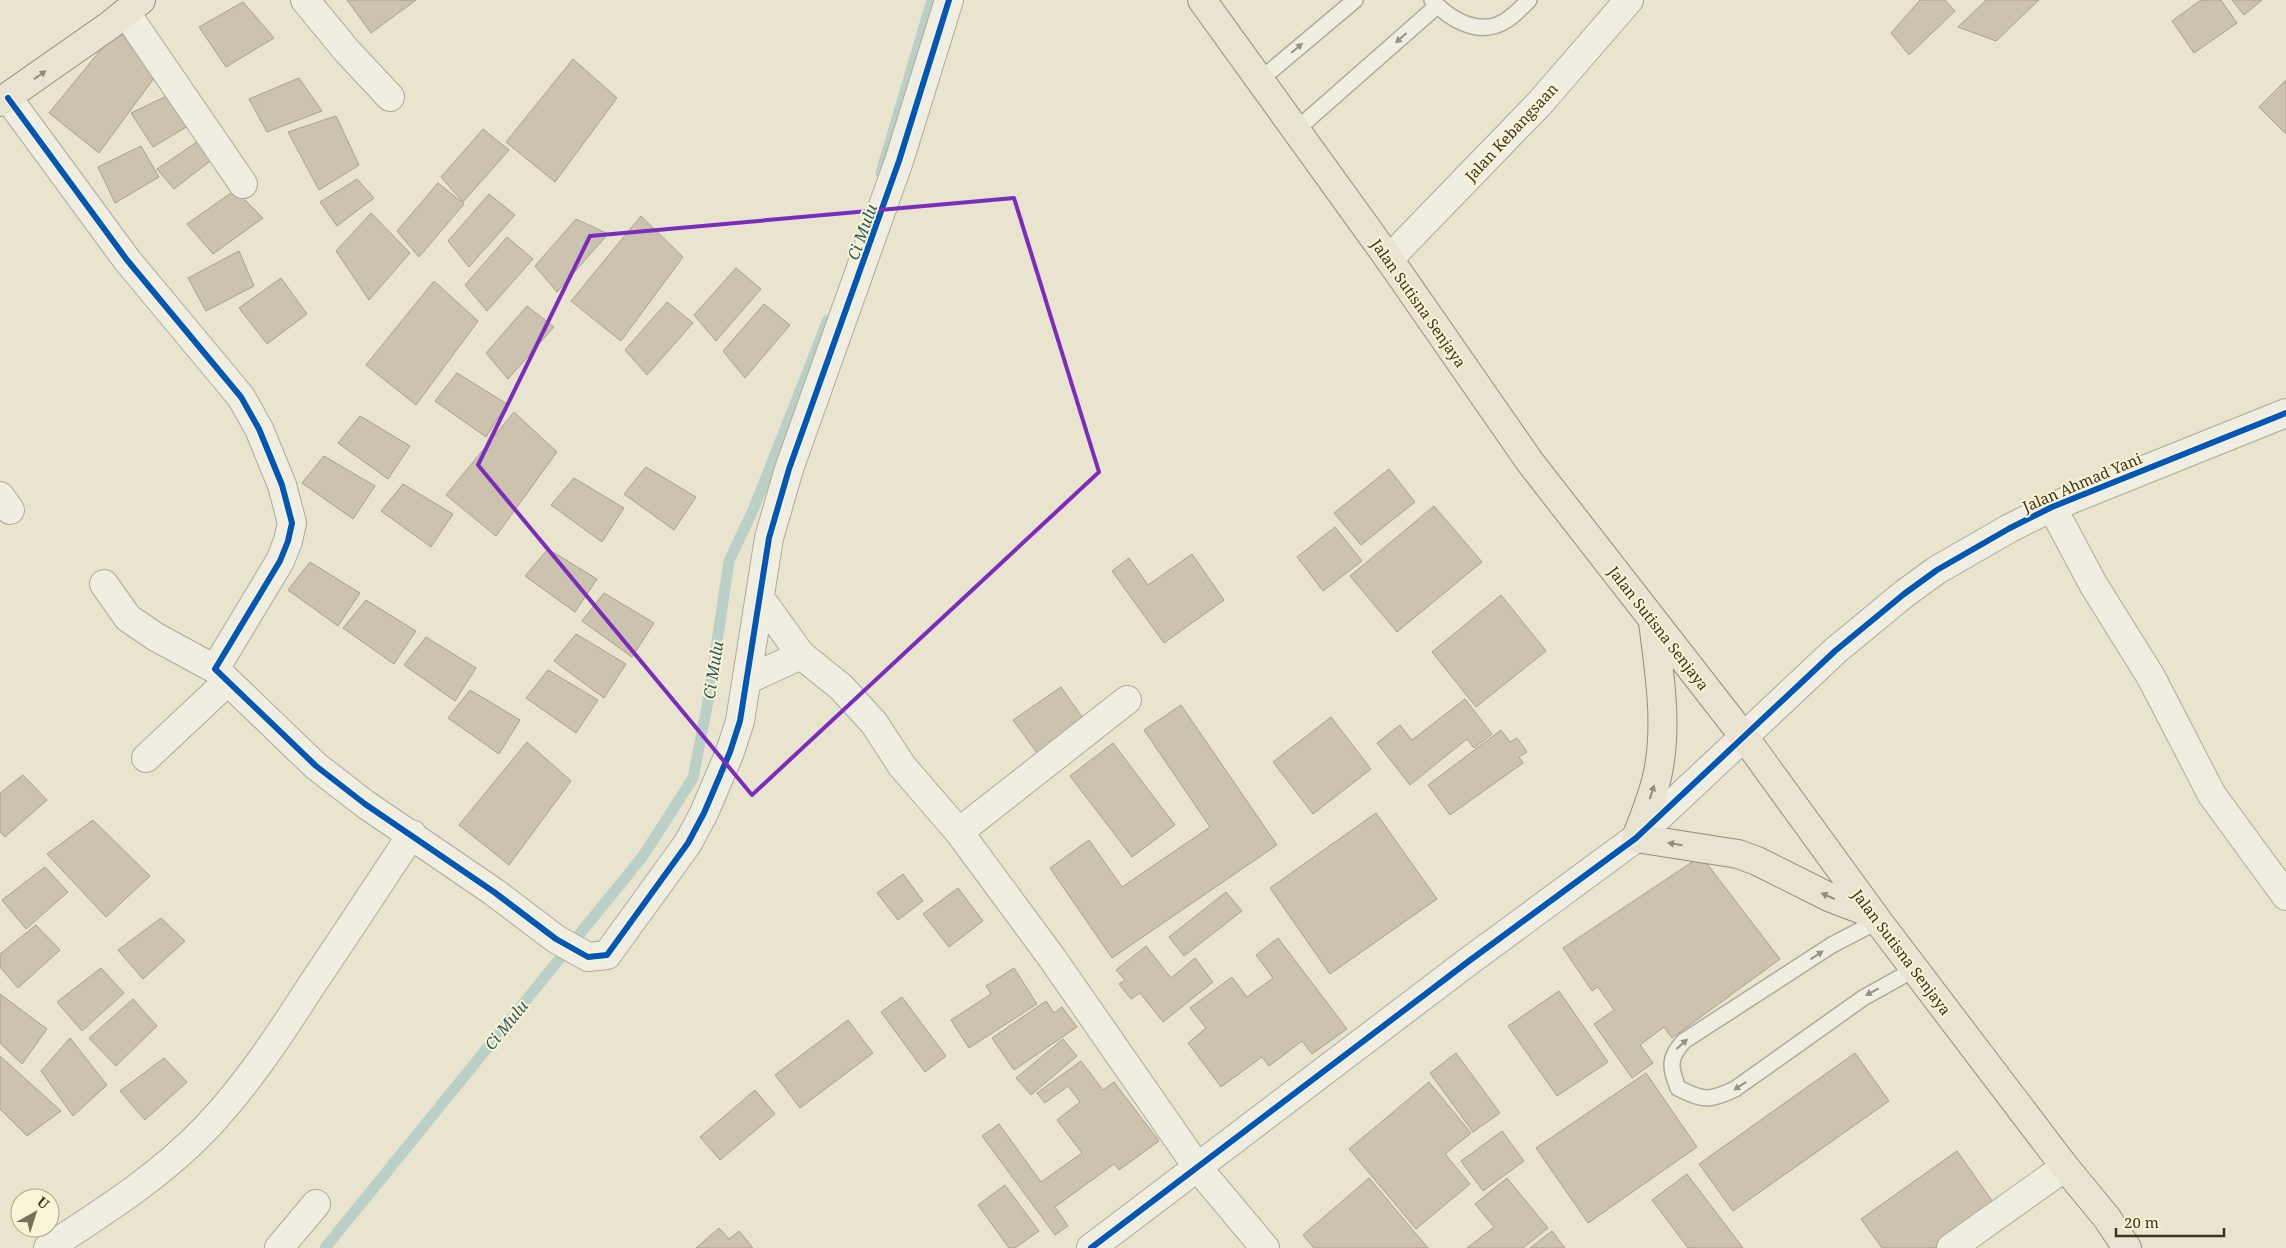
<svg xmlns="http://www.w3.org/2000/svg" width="2286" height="1248" viewBox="0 0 2286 1248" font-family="'Noto Serif',serif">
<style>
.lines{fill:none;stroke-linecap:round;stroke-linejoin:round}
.stream{stroke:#bacfc5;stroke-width:11}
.building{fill:#ccc3af;stroke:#a9a08d}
.service-casing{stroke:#aea998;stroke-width:18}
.minor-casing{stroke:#aea998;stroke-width:30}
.tertiary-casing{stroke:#aea998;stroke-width:30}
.primary-casing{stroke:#938e7e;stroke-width:30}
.service{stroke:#f0ede1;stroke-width:15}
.minor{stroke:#f0ede1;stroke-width:28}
.tertiary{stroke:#f0ede1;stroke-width:28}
.primary{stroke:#e8e4d1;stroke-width:28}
.cycleway-casing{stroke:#f9f4d5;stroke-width:9}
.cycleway{stroke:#0057b8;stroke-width:6}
.oneway{fill:#989080}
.oneway2{fill:#948c78}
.marked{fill:none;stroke:#7b2cbf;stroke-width:4;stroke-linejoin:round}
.labels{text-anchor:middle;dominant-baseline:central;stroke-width:4;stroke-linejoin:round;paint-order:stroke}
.street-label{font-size:15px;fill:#3f331e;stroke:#f9f4d5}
.water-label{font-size:16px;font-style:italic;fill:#2b5c60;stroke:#f9f4d5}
</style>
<rect width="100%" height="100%" fill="#e8e4ce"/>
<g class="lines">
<path class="stream" d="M 881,173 L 932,0
M 325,1248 L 643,856 L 693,778 L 709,696 L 729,561 L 754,508 L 828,320"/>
</g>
<path class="building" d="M 347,0 L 416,0 L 371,33 Z
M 1920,0 L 1945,0 L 1955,11 L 1909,55 L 1891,33 Z
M 1986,0 L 2039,0 L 1996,41 L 1958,27 Z
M 2201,0 L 2221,0 L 2237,23 L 2194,53 L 2172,21 Z
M 2232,0 L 2262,0 L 2244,15 Z
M 243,2 L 274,38 L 226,67 L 199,27 Z
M 117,30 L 160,70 L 99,153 L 49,113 Z
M 573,59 L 617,98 L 555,182 L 506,142 Z
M 299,78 L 322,111 L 267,132 L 249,99 Z
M 2286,80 L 2286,134 L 2259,107 Z
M 175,92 L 193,123 L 153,147 L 131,113 Z
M 336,116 L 359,165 L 319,190 L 288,132 Z
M 483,129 L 509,150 L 463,202 L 441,177 Z
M 206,136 L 218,155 L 174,189 L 157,169 Z
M 141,146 L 159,177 L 115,203 L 98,167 Z
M 357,179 L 374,198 L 337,226 L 320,202 Z
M 438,183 L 464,204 L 419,257 L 397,231 Z
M 235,190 L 263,218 L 213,254 L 187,224 Z
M 489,194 L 515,215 L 469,267 L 448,241 Z
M 371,213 L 410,253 L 369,300 L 336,251 Z
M 641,216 L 683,257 L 621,341 L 571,301 Z
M 576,219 L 608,234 L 557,292 L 535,266 Z
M 507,237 L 533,259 L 487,311 L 465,285 Z
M 239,251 L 254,286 L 206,311 L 188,278 Z
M 736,268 L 761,289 L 716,341 L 694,315 Z
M 281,278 L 307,314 L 267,344 L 239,308 Z
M 434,281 L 478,321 L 416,405 L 366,365 Z
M 667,302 L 693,323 L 647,375 L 625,350 Z
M 764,304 L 790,325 L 745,378 L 723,351 Z
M 527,306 L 554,327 L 508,379 L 486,353 Z
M 457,373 L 507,404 L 486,437 L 435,401 Z
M 514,412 L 557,452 L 496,536 L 446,495 Z
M 360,416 L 410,446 L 388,479 L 338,443 Z
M 324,456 L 375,486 L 353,519 L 302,483 Z
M 646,467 L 696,497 L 674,530 L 624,494 Z
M 1389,469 L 1415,502 L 1361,545 L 1334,513 Z
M 574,478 L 624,508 L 602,542 L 551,505 Z
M 403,484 L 453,514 L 431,547 L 381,511 Z
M 1434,506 L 1482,562 L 1397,632 L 1350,576 Z
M 1335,527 L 1362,561 L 1323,591 L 1297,557 Z
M 548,549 L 597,579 L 575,612 L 525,576 Z
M 1192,554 L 1224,600 L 1164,643 L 1112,571 L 1129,558 L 1148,585 Z
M 310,562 L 360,593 L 338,626 L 288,590 Z
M 604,593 L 654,623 L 632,657 L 582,621 Z
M 1501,595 L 1546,651 L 1476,707 L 1432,652 Z
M 366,600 L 416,631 L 394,664 L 343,628 Z
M 576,634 L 626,664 L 604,698 L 554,661 Z
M 426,637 L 476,668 L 455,701 L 404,665 Z
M 548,670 L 598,700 L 576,733 L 526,698 Z
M 1061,687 L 1087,724 L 1040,757 L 1013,720 Z
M 470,690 L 520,720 L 499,754 L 448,718 Z
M 1465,699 L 1492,734 L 1474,748 L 1467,739 L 1410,785 L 1377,743 L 1400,725 L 1412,740 Z
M 1181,705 L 1277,845 L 1112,958 L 1050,868 L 1089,840 L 1122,887 L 1210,827 L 1144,730 Z
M 1331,717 L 1371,769 L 1313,814 L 1273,762 Z
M 1501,730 L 1510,742 L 1517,738 L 1527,752 L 1519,757 L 1523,763 L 1450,815 L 1428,785 Z
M 527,742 L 571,781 L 509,865 L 459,825 Z
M 1113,743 L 1175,825 L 1132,857 L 1070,776 Z
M 23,775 L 47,800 L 5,837 L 0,832 L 0,793 Z
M 1376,813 L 1437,899 L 1330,974 L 1270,888 Z
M 93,820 L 150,876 L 106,917 L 47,854 Z
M 1701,856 L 1780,959 L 1672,1038 L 1664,1027 L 1640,1045 L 1653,1063 L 1632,1078 L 1594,1024 L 1614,1010 L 1598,987 L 1592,991 L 1563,948 Z
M 45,867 L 68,892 L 26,929 L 2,900 Z
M 903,874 L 923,901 L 898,920 L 877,893 Z
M 958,888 L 983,921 L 949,947 L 923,914 Z
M 1226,892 L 1242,911 L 1184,956 L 1169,937 Z
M 161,918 L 185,941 L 143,979 L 118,950 Z
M 36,925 L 60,950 L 18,988 L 0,967 L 0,954 Z
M 1278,938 L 1347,1029 L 1312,1054 L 1302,1041 L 1269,1066 L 1262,1057 L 1221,1087 L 1188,1043 L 1206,1028 L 1190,1008 L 1232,977 L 1247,997 L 1273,978 L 1256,955 Z
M 1146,946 L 1171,978 L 1195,958 L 1213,982 L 1163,1022 L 1140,993 L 1131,999 L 1119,984 L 1125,980 L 1116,970 Z
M 101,968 L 124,993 L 82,1031 L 57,1002 Z
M 1014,968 L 1037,1004 L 969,1048 L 951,1020 L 991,994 L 986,986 Z
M 1559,991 L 1608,1062 L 1557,1096 L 1508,1026 Z
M 0,994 L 47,1029 L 22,1064 L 0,1043 Z
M 902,997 L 946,1056 L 925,1072 L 881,1012 Z
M 133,999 L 157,1026 L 116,1066 L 89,1038 Z
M 1046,1001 L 1054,1013 L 1062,1007 L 1077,1027 L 1014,1070 L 992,1038 Z
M 848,1020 L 873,1053 L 800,1108 L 775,1075 Z
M 70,1038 L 107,1085 L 73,1116 L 41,1071 Z
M 1063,1039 L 1077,1056 L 1031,1095 L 1016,1078 Z
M 1456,1053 L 1500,1113 L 1473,1132 L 1430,1073 Z
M 1855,1053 L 1889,1101 L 1733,1211 L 1699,1164 Z
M 0,1056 L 61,1111 L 27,1136 L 0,1109 Z
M 164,1058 L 187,1082 L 145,1120 L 120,1091 Z
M 1081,1061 L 1103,1090 L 1114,1082 L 1159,1141 L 1119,1170 L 1114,1164 L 1055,1207 L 1068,1226 L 1055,1235 L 982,1136 L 999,1124 L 1041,1182 L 1082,1153 L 1057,1120 L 1080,1102 L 1068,1086 L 1045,1103 L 1037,1093 Z
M 1646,1073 L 1697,1147 L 1588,1223 L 1536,1148 Z
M 1429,1082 L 1471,1133 L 1445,1154 L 1470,1184 L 1416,1229 L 1349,1149 Z
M 755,1090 L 775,1114 L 720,1160 L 700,1137 Z
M 1502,1131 L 1524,1161 L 1483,1191 L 1461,1161 Z
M 1957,1151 L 1995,1205 L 1935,1248 L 1882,1248 L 1861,1219 Z
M 1687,1174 L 1743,1248 L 1688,1248 L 1652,1200 Z
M 1369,1178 L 1428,1248 L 1314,1248 L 1303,1235 Z
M 1507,1178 L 1548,1228 L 1523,1248 L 1467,1248 L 1494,1227 L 1475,1204 Z
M 1005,1185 L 1039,1231 L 1015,1248 L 1009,1248 L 978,1205 Z
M 719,1228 L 729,1239 L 739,1231 L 753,1248 L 696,1248 Z
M 1552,1231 L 1565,1248 L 1530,1248 Z"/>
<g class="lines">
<defs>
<path id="service" d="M 1432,0 C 1450,20 1480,37 1505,21 C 1514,16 1522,7 1529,0
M 1260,80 L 1355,0
M 1296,130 L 1437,6
M 1878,921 L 1832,945 L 1684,1041 C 1668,1058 1670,1068 1678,1088 C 1703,1101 1710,1101 1735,1089 L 1863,998 L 1915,969"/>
<path id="minor" d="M 305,0 L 347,51 L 390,97
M 126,13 L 243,184
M 8,98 L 127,260 L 241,397 L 259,429 L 282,485 L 292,523 L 288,541 L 280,561 L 215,669 L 316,766 L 365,804 L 494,892 L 556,939 L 588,957 L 607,955 L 688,843 L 704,813 L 730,752 L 740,721 L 769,538 L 789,469 L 899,161 L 949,0
M 1389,259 L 1539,104 L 1629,0
M 0,496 L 10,510
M 2052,507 L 2093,584 L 2151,677 L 2212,795 L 2286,896
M 104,584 L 128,618 L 156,637 L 215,669
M 760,598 L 801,655 L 841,687 L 874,723 L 902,766 L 959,832 L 1052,958 L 1198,1168 L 1265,1248
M 747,680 L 801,655
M 146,758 L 227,682
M 959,832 L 1127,700
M 48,1248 C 103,1212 159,1177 205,1129 C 246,1086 279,1036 311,986 C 345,936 378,885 412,834
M 279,1248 L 316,1204
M 1951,1248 L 2065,1167"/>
<path id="tertiary" d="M 1091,1248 L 1469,961 L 1636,838 L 1835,651 L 1904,594 L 1937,570 L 2010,528 L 2052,507 L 2286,413"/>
<path id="primary" d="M 1202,0 L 1389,259 L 1530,462 L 1745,738 L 1878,921 L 2065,1167 L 2107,1218 L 2127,1248
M 0,102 L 110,25 L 141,0
M 1653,622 C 1659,671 1668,723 1658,772 C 1654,794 1644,817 1636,838 L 1738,854 L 1757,861 L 1831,898 L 1873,914"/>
</defs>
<use href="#service" class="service-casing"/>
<use href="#minor" class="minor-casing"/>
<use href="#tertiary" class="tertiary-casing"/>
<use href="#primary" class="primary-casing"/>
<use href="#service" class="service"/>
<use href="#minor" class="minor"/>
<use href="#tertiary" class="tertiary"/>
<use href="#primary" class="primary"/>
<defs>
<path id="cycleway" d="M 8,98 L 127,260 L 241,397 L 259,429 L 282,485 L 292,523 L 288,541 L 280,561 L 215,669 L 316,766 L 365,804 L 494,892 L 556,939 L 588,957 L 607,955 L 688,843 L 704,813 L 730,752 L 740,721 L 769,538 L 789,469 L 899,161 L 949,0
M 1091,1248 L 1469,961 L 1636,838 L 1835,651 L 1904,594 L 1937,570 L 2010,528 L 2052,507 L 2286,413"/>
</defs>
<use href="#cycleway" class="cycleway-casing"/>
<use href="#cycleway" class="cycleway"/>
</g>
<defs><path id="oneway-solid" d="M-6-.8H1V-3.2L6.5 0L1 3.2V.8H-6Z" transform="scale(1.25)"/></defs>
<g class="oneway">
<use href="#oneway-solid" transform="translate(1401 38) rotate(138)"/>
<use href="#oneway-solid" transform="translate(1297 48) rotate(-40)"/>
<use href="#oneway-solid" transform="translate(1817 955) rotate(-33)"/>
<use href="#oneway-solid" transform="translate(1872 992) rotate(152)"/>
<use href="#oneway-solid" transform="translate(1682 1044) rotate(-42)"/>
<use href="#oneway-solid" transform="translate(1740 1086) rotate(146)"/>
</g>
<g class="oneway2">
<use href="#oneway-solid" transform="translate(40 75) rotate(-35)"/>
<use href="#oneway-solid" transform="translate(1652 792) rotate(-72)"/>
<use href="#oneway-solid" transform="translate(1675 844) rotate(-171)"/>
<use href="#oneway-solid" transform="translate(1828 896) rotate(-156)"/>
</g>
<path class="marked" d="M 1014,198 L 1099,472 L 752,795 L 478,465 L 590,236 Z"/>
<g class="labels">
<g class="street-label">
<text transform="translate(1511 132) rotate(-47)">Jalan Kebangsaan</text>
<text transform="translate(1419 303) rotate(55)">Jalan Sutisna Senjaya</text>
<text transform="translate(2082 482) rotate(-23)">Jalan Ahmad Yani</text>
<text transform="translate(1659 628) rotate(52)">Jalan Sutisna Senjaya</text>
<text transform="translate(1902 952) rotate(53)">Jalan Sutisna Senjaya</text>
</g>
<g class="water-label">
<text transform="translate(862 232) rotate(-70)">Ci Mulu</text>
<text transform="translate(713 670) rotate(-81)">Ci Mulu</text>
<text transform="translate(506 1025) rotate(-51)">Ci Mulu</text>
</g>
</g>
<g transform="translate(35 1213) rotate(39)"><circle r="24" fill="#f9f4d5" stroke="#afa78c"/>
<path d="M0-4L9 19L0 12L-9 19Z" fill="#7a715c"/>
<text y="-8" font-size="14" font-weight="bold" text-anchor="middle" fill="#3f331e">U</text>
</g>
<path d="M2116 1228v8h108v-8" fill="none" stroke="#3f331e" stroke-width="2.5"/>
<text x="2124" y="1228" font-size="15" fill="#3f331e" stroke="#f9f4d5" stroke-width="4" paint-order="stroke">20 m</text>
</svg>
